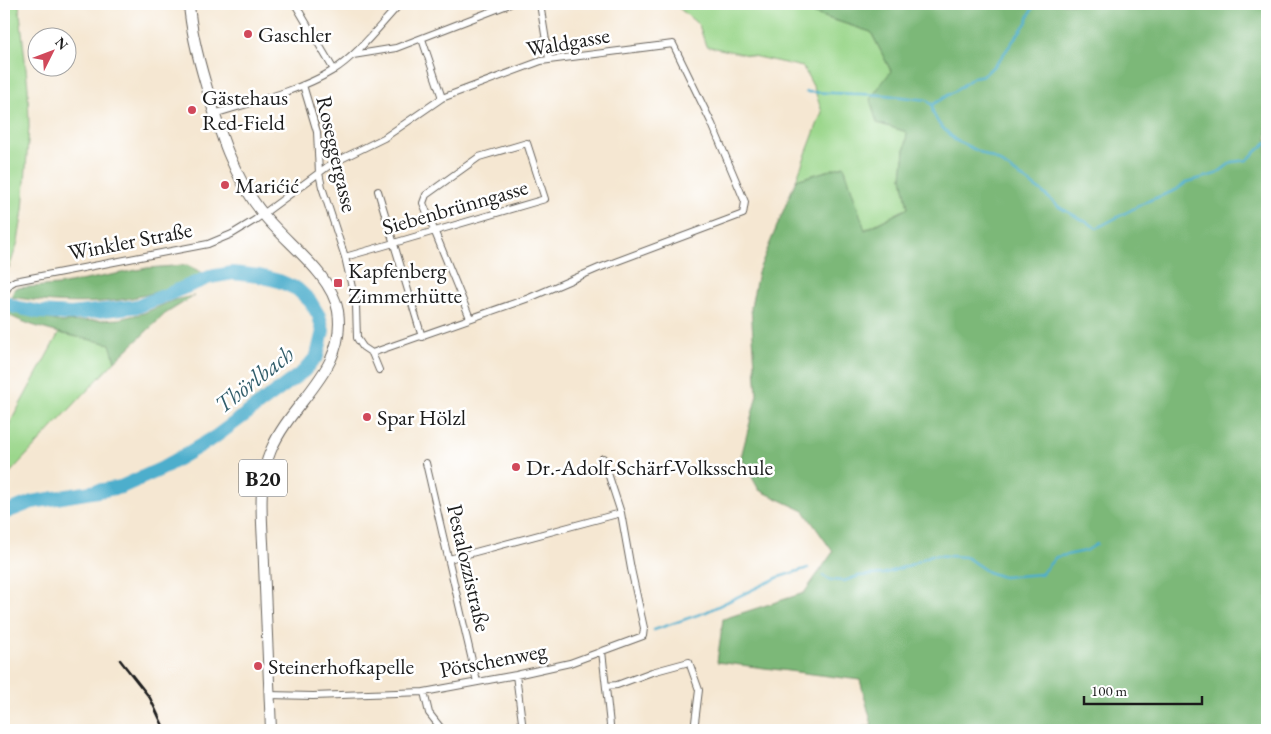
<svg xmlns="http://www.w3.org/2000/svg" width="1271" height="734" viewBox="0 0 1271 734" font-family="'EB Garamond',serif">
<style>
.green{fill:#9bd78c;stroke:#5c7a54}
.forest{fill:#7cb878;stroke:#4c6a4a}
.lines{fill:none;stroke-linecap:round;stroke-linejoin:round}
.stream{stroke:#4daecc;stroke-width:2.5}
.river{stroke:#4daecc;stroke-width:14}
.street-casing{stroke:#68635c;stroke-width:8}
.primary-casing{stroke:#68635c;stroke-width:12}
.street{stroke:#fff;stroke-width:6}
.primary{stroke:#fff;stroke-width:10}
.rail{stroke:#1c1c1c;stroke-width:2.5}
.poi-dot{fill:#d1495b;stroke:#fff;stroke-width:2}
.labels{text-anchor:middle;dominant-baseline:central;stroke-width:5;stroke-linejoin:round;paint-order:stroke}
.shield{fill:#fff;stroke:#606060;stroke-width:1}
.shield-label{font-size:21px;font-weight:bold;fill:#1c1c1c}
.poi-label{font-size:22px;fill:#1c1c1c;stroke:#fff;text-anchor:start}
.street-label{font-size:22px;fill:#1c1c1c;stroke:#fff}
.water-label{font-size:24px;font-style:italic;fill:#325e6b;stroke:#fff}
</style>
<rect width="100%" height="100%" fill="#fff"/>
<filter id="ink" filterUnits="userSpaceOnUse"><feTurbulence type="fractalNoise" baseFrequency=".02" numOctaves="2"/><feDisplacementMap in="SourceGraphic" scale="10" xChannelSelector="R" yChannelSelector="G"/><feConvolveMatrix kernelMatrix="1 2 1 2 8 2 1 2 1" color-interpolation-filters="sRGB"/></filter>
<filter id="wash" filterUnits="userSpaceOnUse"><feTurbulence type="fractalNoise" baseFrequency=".0096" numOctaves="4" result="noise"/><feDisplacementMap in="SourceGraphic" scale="20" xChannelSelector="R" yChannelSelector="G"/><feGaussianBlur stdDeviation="1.12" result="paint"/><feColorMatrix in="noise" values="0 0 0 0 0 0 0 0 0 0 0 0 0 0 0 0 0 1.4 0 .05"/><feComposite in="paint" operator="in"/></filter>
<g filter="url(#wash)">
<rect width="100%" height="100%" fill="#f5e7d2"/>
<path class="green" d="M 4,4 L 19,4 L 28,87 L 29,127 L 23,210 L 18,242 L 9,268 L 4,258 Z
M 674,4 L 784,4 L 871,32 L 891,71 L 877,123 L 907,132 L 902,177 L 908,208 L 864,230 L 844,166 L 796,180 L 822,112 L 814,88 L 803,67 L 706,46 L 699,25 Z
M 59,333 L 111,344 L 115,361 L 4,479 L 4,434 Z"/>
<path class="forest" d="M 784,4 L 1267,4 L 1267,730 L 851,730 L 872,725 L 860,680 L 717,662 L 723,619 L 804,593 L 833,552 L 804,511 L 759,490 L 741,457 L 757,395 L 751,307 L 758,272 L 796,180 L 844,166 L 865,230 L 908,208 L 902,177 L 907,132 L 877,123 L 870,99 L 891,71 L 871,32 Z
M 187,265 L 207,275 C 186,282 166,290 145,295 C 101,306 55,304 11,297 L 15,288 L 59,285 L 147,268 Z
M 194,296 L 165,314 L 115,361 L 110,344 C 75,336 39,331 6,314 L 8,312 L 14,312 L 62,322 L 119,319 L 144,313 L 174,300 Z"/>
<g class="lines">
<path class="stream" d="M 806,92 L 885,95 L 927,100 L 932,105 L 958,89 L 974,77 L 984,75 L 998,62 L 1026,23 L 1034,4
M 932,105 L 933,113 L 939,124 L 955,140 L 997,160 L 1041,191 L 1059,207 L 1097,228 L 1148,201 L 1176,190 L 1187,182 L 1216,174 L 1232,162 L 1247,160 L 1267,142
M 823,576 L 831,580 L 844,581 L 859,576 L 883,574 L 913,564 L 931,555 L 966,557 L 988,572 L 1003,577 L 1041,574 L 1056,557 L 1086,551 L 1097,544
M 654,630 L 706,612 L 779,577 L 808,568"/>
<path class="river" d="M 4,302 L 15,307 L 39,312 L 71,314 L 139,306 L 210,277 L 233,273 L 259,276 L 279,281 L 297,289 L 310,301 L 319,316 L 323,331 L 317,356 L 304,371 L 215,437 L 161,469 L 121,487 L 32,502 L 4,513"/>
</g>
</g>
<g filter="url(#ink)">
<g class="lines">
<defs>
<path id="street" d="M 295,4 L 334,70
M 540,4 L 549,59
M 422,39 L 442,98
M 353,55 L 396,48 L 510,4
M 303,85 L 317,132 L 319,173 L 322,187 L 345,257 L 356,305 L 357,338 L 363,347 L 372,353 L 379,370
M 214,114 C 252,102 299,91 332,71 C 357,56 380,25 400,4
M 378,191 L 422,337
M 345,257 C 412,238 479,218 545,199 L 527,143 L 479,157 L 426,195 L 423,203 L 470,318
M 4,294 L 10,284 L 15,281 L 208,244 L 232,234 L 255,220 L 331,164 L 384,138 L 442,98 L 541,61 L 673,44 L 712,124 L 745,202 L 743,214 L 599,268 L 529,298 L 372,353
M 426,463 L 477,682
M 449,559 L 621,513
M 602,651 L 610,725 L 609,730
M 516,675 L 523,730
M 606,686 L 617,685 L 652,672 L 689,662 L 699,690 L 694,730
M 424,692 L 429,713 L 440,727 L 440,730
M 269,695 L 313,696 L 424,692 L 516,675 L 570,663 L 643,636 L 644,628 L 631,569 L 621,513 L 603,458
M 1265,730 L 1267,721"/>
<path id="primary" d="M 189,4 C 191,32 198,58 206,85 C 219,131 233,177 264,215 C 286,243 332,274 338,311 C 347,371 292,400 271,450 C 256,484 263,527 264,564 C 266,619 269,675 271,730"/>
</defs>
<use href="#street" class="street-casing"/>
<use href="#primary" class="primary-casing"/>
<use href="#street" class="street"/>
<use href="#primary" class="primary"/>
<path class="rail" d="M 120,660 L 150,698 L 165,730"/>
</g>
</g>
<g class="poi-dot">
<circle cx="248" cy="34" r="5"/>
<circle cx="192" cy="110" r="5"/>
<circle cx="225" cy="185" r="5"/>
<rect x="333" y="278" width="10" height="10" rx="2.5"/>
<circle cx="367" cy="417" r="5"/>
<circle cx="516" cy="467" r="5"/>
<circle cx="258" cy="666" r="5"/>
</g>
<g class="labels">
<rect class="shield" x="239" y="459.5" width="48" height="37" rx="4"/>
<g class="shield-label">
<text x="263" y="478">B20</text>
</g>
<g class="poi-label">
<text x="258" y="34">Gaschler</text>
<text x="202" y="97">Gästehaus<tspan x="202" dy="25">Red-Field</tspan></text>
<text x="235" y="185">Marićić</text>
<text x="348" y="270">Kapfenberg<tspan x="348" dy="25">Zimmerhütte</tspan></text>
<text x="377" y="417">Spar Hölzl</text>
<text x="526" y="467">Dr.-Adolf-Schärf-Volksschule</text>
<text x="268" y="666">Steinerhofkapelle</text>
</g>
<g class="street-label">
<text transform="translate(568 42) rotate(-10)">Waldgasse</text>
<text transform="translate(337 154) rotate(77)">Roseggergasse</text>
<text transform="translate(455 207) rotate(-16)">Siebenbrünngasse</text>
<text transform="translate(130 241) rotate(-11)">Winkler Straße</text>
<text transform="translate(469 568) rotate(77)">Pestalozzistraße</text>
<text transform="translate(493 660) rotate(-11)">Pötschenweg</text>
</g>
<g class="water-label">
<text transform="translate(254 379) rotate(-38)">Thörlbach</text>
</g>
</g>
<rect width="1271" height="734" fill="none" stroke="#fff" stroke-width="20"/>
<g transform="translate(52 52) rotate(48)"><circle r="24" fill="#ffffff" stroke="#a4a4a4"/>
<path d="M0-4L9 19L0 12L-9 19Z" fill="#d1495b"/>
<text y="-8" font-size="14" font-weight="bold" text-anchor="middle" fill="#1c1c1c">N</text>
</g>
<path d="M1084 696v8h118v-8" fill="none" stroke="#1c1c1c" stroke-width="2.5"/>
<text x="1091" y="696" font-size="15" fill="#1c1c1c" stroke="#ffffff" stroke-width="4" paint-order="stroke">100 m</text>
</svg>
